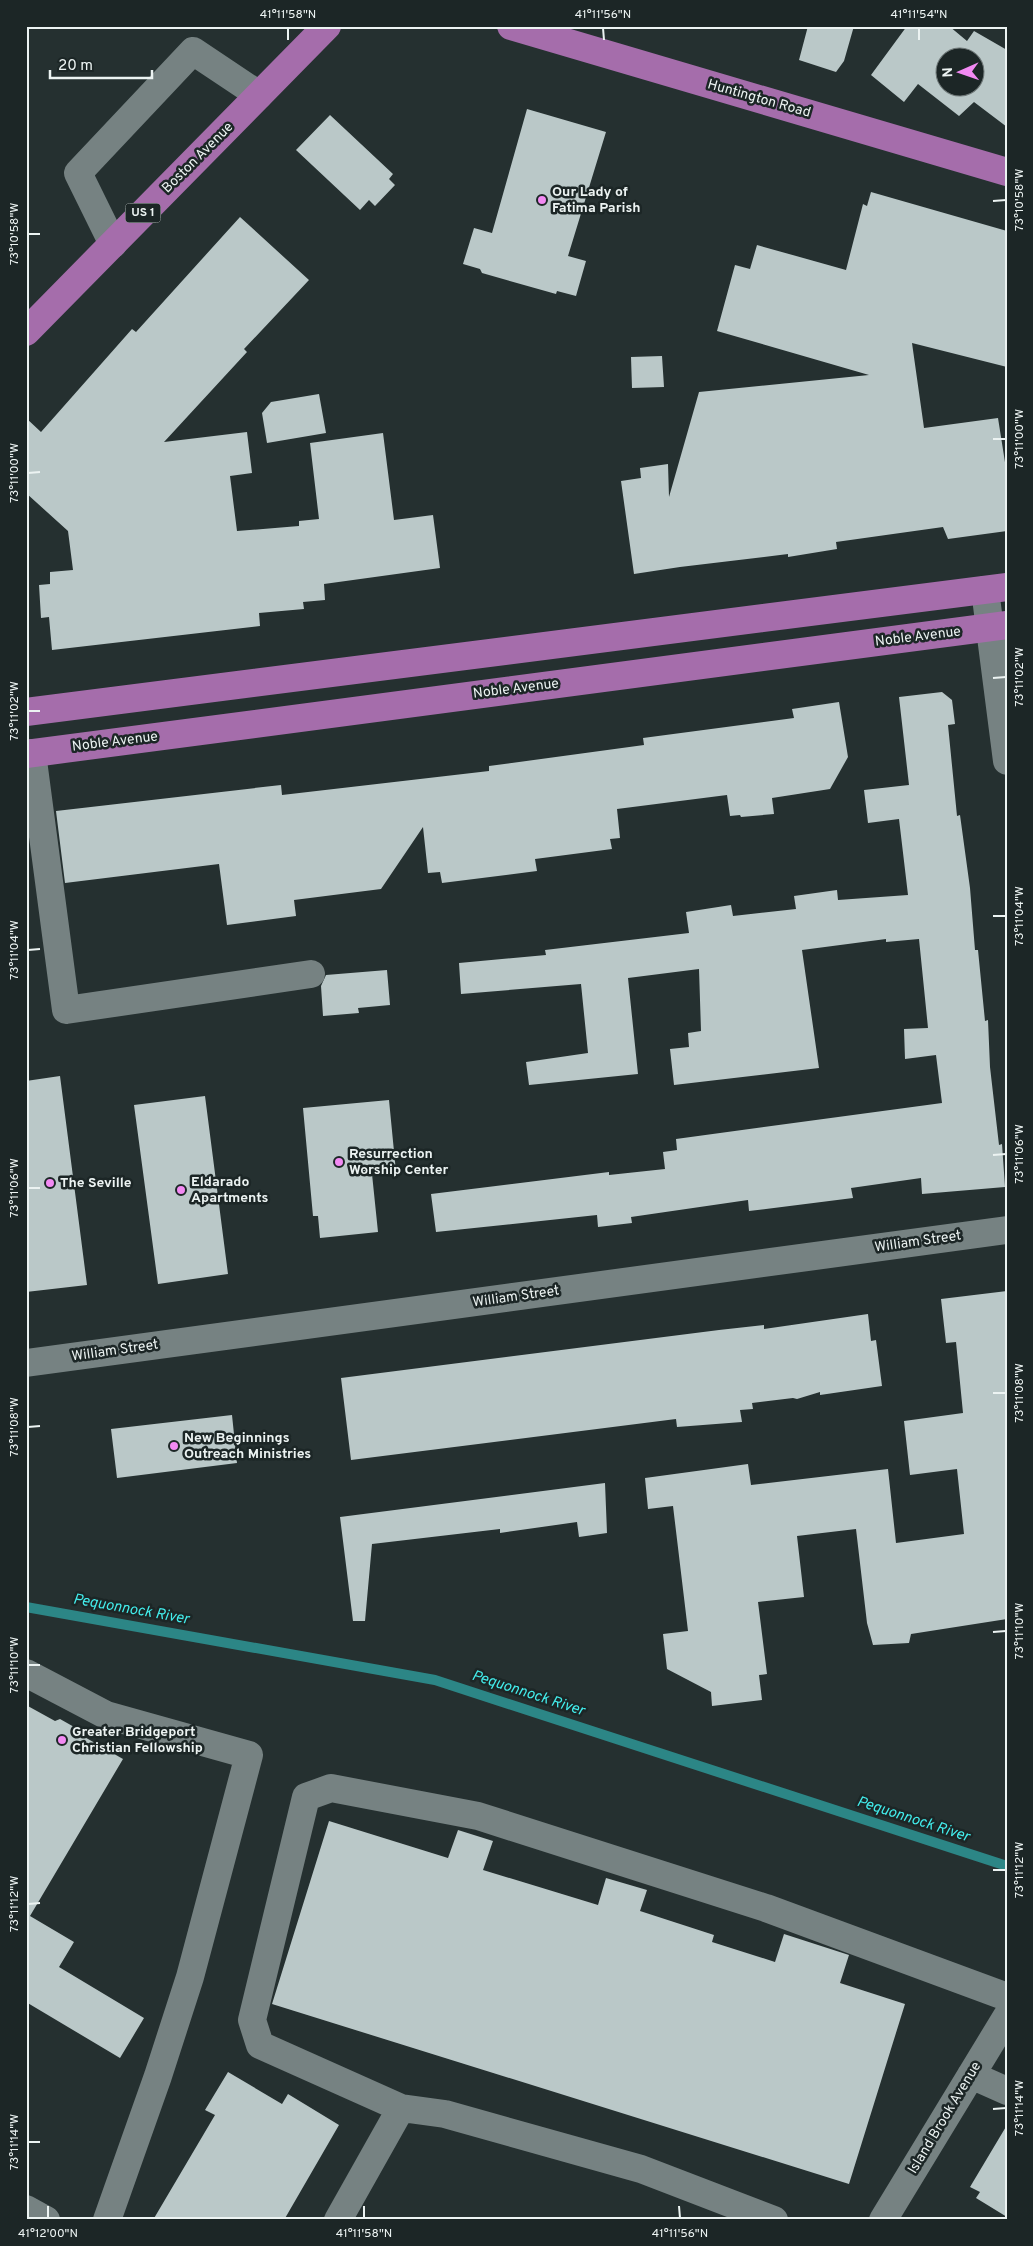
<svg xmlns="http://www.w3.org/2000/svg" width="1033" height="2246" viewBox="0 0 1033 2246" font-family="Overpass,sans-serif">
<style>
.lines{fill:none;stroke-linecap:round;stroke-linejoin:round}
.stream{stroke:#2c8686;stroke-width:10}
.building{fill:#bac8c8;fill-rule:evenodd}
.minor{stroke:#768282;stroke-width:28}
.major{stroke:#a56dab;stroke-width:28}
.ticks{fill:none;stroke:#ecf3f2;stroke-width:2}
.poi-dot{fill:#f28af3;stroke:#1c2626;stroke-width:2}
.labels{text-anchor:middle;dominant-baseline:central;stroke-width:5;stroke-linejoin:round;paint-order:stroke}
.shield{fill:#1c2626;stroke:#aeb6b5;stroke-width:1}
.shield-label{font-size:12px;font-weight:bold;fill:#ecf3f2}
.street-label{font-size:14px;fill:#ecf3f2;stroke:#1c2626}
.poi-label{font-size:14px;font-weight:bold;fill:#ecf3f2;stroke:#1c2626;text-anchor:start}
.water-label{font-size:15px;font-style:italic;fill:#43edec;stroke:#1c2626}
.neatline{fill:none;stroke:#ecf3f2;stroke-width:2}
.ticks-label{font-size:12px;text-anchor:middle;fill:#ecf3f2}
</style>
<rect width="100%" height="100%" fill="#253030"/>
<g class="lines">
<path class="stream" d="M 26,1607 L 435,1680 L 1007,1866"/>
</g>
<path class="building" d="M 808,26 L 854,26 L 844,61 L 836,72 L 799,60 Z
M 907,26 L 949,26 L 967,41 L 974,31 L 1007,50 L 1007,127 L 974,102 L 959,116 L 918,84 L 904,102 L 871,75 ZM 946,58 L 976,58 L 976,88 L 946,88 Z
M 527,109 L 606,132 L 568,256 L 586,261 L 576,296 L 557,291 L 556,294 L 482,273 L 480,269 L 463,264 L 474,228 L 492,233 Z
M 330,115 L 393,174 L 389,179 L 395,185 L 375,206 L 369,200 L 360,210 L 296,150 Z
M 871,192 L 1007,231 L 1007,367 L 912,343 L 924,428 L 998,418 L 1007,475 L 1007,531 L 948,539 L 943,527 L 836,542 L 837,549 L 788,557 L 788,554 L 680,567 L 634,574 L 621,481 L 641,478 L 640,468 L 668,464 L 669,497 L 699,392 L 869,375 L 717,331 L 735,265 L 750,269 L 757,245 L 846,270 L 863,204 L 867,206 Z
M 240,217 L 309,280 L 244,349 L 247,352 L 164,442 L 247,432 L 252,473 L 230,476 L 237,531 L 299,526 L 299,521 L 319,519 L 310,443 L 383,433 L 394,520 L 433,515 L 440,568 L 324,584 L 325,600 L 303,602 L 304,609 L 259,613 L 260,626 L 52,650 L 49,617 L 41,618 L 39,585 L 50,584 L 50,572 L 73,570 L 68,531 L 26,493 L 26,418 L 41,432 L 132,329 L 136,332 Z
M 662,356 L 664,387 L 632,388 L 631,357 Z
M 319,394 L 326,433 L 267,443 L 262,413 L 271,402 Z
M 942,692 L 952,700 L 955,724 L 948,725 L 957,816 L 960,815 L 970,888 L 975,950 L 978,950 L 985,1021 L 988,1020 L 990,1067 L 999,1145 L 1002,1144 L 1005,1187 L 922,1194 L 921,1178 L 851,1188 L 853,1198 L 749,1211 L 748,1200 L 631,1217 L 632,1223 L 598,1227 L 597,1215 L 436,1232 L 431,1194 L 609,1172 L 609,1175 L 665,1169 L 663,1152 L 677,1150 L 676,1139 L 942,1103 L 936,1055 L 905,1059 L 904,1029 L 928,1028 L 919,939 L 886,942 L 886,939 L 802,950 L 819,1068 L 674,1085 L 670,1049 L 689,1047 L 688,1033 L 701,1031 L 699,969 L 628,978 L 638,1074 L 529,1085 L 526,1062 L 588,1053 L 581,984 L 461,994 L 459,963 L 546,955 L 545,950 L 689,933 L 686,912 L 731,905 L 733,916 L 796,909 L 794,896 L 837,890 L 838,900 L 908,895 L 899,819 L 868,823 L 864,790 L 909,785 L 899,697 Z
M 839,702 L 848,757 L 830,789 L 772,798 L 774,814 L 741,817 L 740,815 L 730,816 L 727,795 L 617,809 L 620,838 L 610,839 L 612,849 L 535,859 L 537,871 L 442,883 L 440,872 L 428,873 L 423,827 L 381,889 L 294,900 L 296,916 L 227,925 L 219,864 L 65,883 L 56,811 L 281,785 L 282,795 L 489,771 L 489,766 L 644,745 L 643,738 L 794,718 L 792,709 Z
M 387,970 L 390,1005 L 358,1008 L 359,1013 L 323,1016 L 321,986 L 326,975 Z
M 60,1076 L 87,1285 L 26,1292 L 26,1081 Z
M 205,1096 L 228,1274 L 158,1284 L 134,1105 Z
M 389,1100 L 396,1172 L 372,1174 L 378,1232 L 320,1238 L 318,1216 L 313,1216 L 303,1108 Z
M 1007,1291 L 1007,1619 L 911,1634 L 909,1643 L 873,1645 L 867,1623 L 856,1529 L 797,1536 L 804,1597 L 758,1602 L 767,1674 L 759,1675 L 762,1700 L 712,1706 L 711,1692 L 667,1669 L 663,1634 L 688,1631 L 673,1506 L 648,1509 L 645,1478 L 748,1464 L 751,1485 L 888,1469 L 896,1543 L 964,1534 L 957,1469 L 910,1475 L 904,1421 L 963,1413 L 956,1342 L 946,1343 L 941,1299 Z
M 868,1314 L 871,1341 L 876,1340 L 882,1386 L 820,1395 L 820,1392 L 797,1399 L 793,1398 L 752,1403 L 753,1409 L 740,1410 L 742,1422 L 677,1427 L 676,1419 L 351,1460 L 341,1378 L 719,1330 L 764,1325 L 764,1329 Z
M 232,1415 L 237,1463 L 117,1478 L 111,1429 Z
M 605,1483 L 607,1533 L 579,1537 L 577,1522 L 500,1533 L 500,1529 L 372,1544 L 365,1621 L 353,1621 L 340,1517 Z
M 26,1705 L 55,1721 L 60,1719 L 83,1732 L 81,1735 L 123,1759 L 30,1916 L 74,1942 L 59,1967 L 144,2018 L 120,2058 L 26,2002 Z
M 329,1821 L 448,1858 L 458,1830 L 493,1841 L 483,1870 L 598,1905 L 606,1878 L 647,1890 L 640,1911 L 714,1935 L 712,1942 L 775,1962 L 784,1934 L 849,1955 L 840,1983 L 905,2004 L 849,2184 L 272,2004 Z
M 228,2072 L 282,2104 L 288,2094 L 339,2125 L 284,2220 L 153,2220 L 215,2115 L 205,2110 Z
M 1007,2125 L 1007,2217 L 976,2198 L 980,2192 L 970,2187 Z"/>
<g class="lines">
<path class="minor" d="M 113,244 L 78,173 L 193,51 L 259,95
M 985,590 L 1007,761
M 32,753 L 66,1010 L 311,974
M 26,1363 L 1007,1230
M 26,1673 L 106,1715 L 249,1755 L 190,1977 L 158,2076 L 107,2220
M 971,2075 L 1007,2091
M 401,2108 L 260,2045 L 252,2020 L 306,1797 L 331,1788 L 478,1816 L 766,1908 L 1007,1997
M 26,2209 L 46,2220
M 338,2220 L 401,2108 L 445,2114 L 641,2169 L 774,2220
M 883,2220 L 1007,2016"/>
<path class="major" d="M 511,26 L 1007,172
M 26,332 L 327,26
M 26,712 L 1007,587
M 26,754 L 1007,625"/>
</g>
<path class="ticks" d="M 288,28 L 288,40M 603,28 L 604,40M 919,28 L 919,40M 993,201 L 1006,200M 28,234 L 40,234M 993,439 L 1006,439M 28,473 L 40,472M 993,678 L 1006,677M 28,711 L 40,711M 993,916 L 1006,916M 28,950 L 40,949M 993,1155 L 1006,1154M 28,1188 L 40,1188M 993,1393 L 1006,1393M 28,1427 L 40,1426M 993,1632 L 1006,1631M 28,1665 L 40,1665M 993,1870 L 1006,1870M 28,1904 L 40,1903M 993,2109 L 1006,2108M 28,2142 L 40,2142M 48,2206 L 48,2218M 364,2206 L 364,2218M 679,2206 L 680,2218"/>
<g class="poi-dot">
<circle cx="542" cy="200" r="5"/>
<circle cx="339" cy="1162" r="5"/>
<circle cx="50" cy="1183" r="5"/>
<circle cx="181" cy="1190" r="5"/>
<circle cx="174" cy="1446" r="5"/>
<circle cx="62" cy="1740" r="5"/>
</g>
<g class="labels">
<rect class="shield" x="125.5" y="203.5" width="35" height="19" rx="4"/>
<g class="shield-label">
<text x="143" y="213">US 1</text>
</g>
<g class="street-label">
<text transform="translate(759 99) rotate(16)">Huntington Road</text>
<text transform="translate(198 158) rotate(-45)">Boston Avenue</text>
<text transform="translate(918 637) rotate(-7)">Noble Avenue</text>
<text transform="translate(516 689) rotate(-7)">Noble Avenue</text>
<text transform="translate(115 742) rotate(-7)">Noble Avenue</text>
<text transform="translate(918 1242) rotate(-8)">William Street</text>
<text transform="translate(516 1297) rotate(-8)">William Street</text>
<text transform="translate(115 1351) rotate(-8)">William Street</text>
<text transform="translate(945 2118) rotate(-59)">Island Brook Avenue</text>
</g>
<g class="poi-label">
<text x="552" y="192">Our Lady of<tspan x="552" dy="16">Fatima Parish</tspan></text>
<text x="349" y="1154">Resurrection<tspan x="349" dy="16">Worship Center</tspan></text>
<text x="191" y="1182">Eldarado<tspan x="191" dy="16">Apartments</tspan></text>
<text x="60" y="1183">The Seville</text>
<text x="184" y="1438">New Beginnings<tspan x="184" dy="16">Outreach Ministries</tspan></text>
<text x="72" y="1732">Greater Bridgeport<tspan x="72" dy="16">Christian Fellowship</tspan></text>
</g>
<g class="water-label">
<text transform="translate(131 1610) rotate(10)">Pequonnock River</text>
<text transform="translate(528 1694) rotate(18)">Pequonnock River</text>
<text transform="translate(913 1820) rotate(18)">Pequonnock River</text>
</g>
</g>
<rect width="1033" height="2246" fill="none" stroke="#1c2626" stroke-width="55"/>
<g transform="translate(960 72) rotate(268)"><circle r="24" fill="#1c2626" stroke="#6f7878"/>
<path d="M0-4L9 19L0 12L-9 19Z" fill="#f28af3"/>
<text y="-8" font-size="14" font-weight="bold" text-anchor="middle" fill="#ecf3f2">N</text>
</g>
<path d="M50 70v8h102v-8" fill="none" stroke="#ecf3f2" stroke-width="2.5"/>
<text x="58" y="70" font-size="15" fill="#ecf3f2" stroke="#1c2626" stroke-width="4" paint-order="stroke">20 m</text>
<rect x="28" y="28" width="978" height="2190" class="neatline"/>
<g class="ticks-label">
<text x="288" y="18">41°11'58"N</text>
<text x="603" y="18">41°11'56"N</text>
<text x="919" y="18">41°11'54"N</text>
<text transform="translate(1019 200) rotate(-90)" y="4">73°10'58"W</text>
<text transform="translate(14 234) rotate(-90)" y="4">73°10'58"W</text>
<text transform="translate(1019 439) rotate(-90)" y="4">73°11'00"W</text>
<text transform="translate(14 473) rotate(-90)" y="4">73°11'00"W</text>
<text transform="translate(1019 677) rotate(-90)" y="4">73°11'02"W</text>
<text transform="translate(14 711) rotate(-90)" y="4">73°11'02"W</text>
<text transform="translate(1019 916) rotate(-90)" y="4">73°11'04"W</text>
<text transform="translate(14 950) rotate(-90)" y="4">73°11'04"W</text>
<text transform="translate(1019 1154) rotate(-90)" y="4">73°11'06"W</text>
<text transform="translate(14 1188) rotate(-90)" y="4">73°11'06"W</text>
<text transform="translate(1019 1393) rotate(-90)" y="4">73°11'08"W</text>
<text transform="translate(14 1427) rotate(-90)" y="4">73°11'08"W</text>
<text transform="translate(1019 1631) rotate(-90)" y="4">73°11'10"W</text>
<text transform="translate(14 1665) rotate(-90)" y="4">73°11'10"W</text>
<text transform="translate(1019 1870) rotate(-90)" y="4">73°11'12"W</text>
<text transform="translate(14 1904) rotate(-90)" y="4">73°11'12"W</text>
<text transform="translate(1019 2108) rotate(-90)" y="4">73°11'14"W</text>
<text transform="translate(14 2142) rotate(-90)" y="4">73°11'14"W</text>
<text x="48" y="2237">41°12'00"N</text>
<text x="364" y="2237">41°11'58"N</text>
<text x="680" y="2237">41°11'56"N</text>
</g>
</svg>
